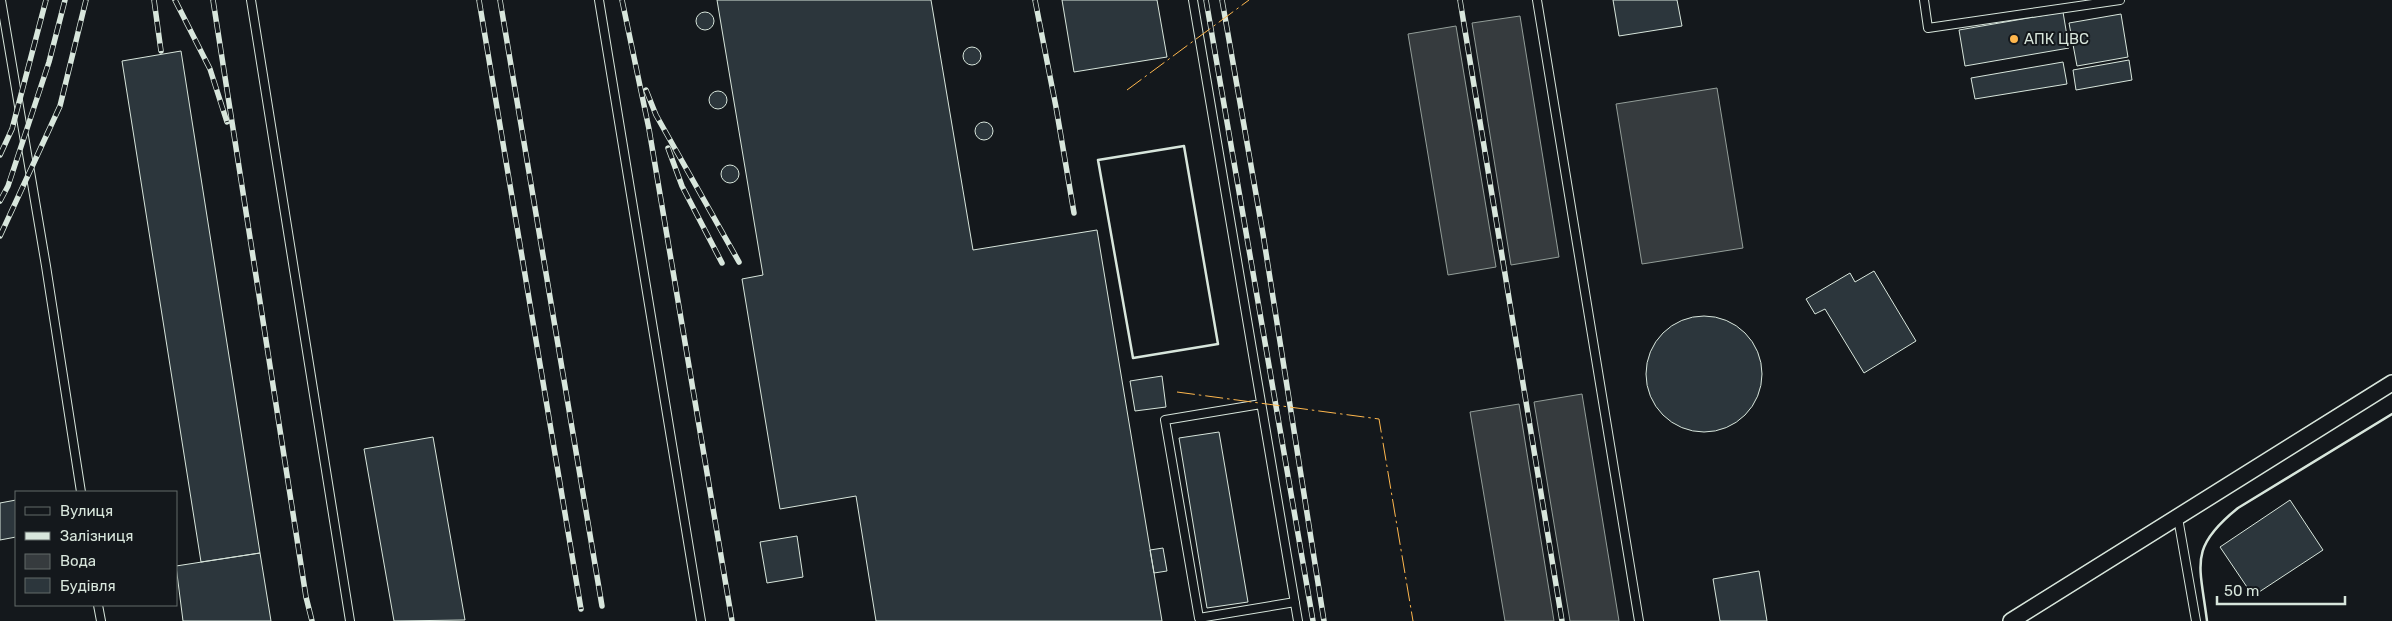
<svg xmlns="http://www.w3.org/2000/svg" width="2392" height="621" viewBox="0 0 2392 621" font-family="Rubik,sans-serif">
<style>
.water{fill:#363b3e;stroke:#939e99}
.building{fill:#2c363c;stroke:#d8e6dc}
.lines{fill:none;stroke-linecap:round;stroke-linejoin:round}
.lane-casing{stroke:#d8e6dc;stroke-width:10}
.street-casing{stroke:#d8e6dc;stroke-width:18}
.lane{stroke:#14181c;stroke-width:8}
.street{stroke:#14181c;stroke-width:15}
.rail-casing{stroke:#d8e6dc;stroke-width:5.5}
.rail{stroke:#14181c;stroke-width:4;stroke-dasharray:11;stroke-linecap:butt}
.wall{stroke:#d8e6dc;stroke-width:2.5}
.power{stroke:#ffb74d;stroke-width:1;stroke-dasharray:18 4 2.5 4;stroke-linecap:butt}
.poi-dot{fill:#ffb74d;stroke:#14181c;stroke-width:2}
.labels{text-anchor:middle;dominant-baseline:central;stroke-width:4;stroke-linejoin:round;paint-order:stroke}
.poi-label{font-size:15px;fill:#d8e6dc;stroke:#14181c;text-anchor:start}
</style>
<rect width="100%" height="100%" fill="#14181c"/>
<path class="water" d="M 1520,16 L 1559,257 L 1511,265 L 1472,23 Z
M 1456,26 L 1496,267 L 1448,275 L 1408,34 Z
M 1717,88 L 1743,248 L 1642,264 L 1616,104 Z
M 1582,394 L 1619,621 L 1570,621 L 1534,402 Z
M 1519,404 L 1554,621 L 1505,621 L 1470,412 Z"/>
<path class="building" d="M 717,0 L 931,0 L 973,250 L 1097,230 L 1162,621 L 876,621 L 856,496 L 780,509 L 742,279 L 763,275 Z
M 1062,0 L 1157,0 L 1167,57 L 1074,72 Z
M 1613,0 L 1677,0 L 1682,26 L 1619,36 Z
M 2063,12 L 2069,48 L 1965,66 L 1959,30 Z
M696 21a9 9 0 1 1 18 0a9 9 0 1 1-18 0Z
M 2121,14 L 2128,57 L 2077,66 L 2069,23 Z
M963 56a9 9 0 1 1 18 0a9 9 0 1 1-18 0Z
M 181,51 L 260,553 L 201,562 L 122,61 Z
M 2129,60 L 2132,80 L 2076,90 L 2073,70 Z
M 2063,62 L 2067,84 L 1975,99 L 1971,78 Z
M709 100a9 9 0 1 1 18 0a9 9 0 1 1-18 0Z
M975 131a9 9 0 1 1 18 0a9 9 0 1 1-18 0Z
M721 174a9 9 0 1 1 18 0a9 9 0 1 1-18 0Z
M 1874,271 L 1916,341 L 1864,373 L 1825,309 L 1815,314 L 1806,299 L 1850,273 L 1855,282 Z
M1646 374a58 58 0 1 1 116 0a58 58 0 1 1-116 0Z
M 1162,376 L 1166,407 L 1135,411 L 1130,381 Z
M 1219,432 L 1248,602 L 1207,608 L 1179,438 Z
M 433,437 L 465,620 L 394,621 L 364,449 Z
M 16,500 L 16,537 L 0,540 L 0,503 Z
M 2290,500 L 2323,550 L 2253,596 L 2220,547 Z
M 797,536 L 803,577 L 767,583 L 760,542 Z
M 1163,548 L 1167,571 L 1154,573 L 1150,550 Z
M 260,553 L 271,621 L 183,621 L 176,566 Z
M 1759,571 L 1767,621 L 1720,621 L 1713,579 Z"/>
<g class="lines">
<defs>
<path id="lane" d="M 1,0 L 46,266 L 81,492
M 251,0 L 350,621
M 599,0 L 701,621
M 1193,0 L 1298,621
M 1537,0 L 1639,621
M 1924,0 L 1928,28 L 2120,0
M 1261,404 L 1165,420 L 1199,618 L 1295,602
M 2178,518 L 2196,621
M 98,605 L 101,621"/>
<path id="street" d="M 2011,621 L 2392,383"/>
</defs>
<use href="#lane" class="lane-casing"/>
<use href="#street" class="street-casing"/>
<use href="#lane" class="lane"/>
<use href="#street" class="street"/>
<defs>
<path id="rail" d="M 154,0 L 161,51
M 175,0 L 210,69 L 227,122
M 213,0 L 306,597 L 312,621
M 479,0 L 581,609
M 500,0 L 602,606
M 622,0 L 649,129 L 732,621
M 1035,0 L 1056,107 L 1074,213
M 1206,0 L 1313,621
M 1222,0 L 1263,234 L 1324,621
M 1460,0 L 1562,621
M 646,90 L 656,115 L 739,262
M 668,148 L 682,186 L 722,263
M 0,155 L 12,129 L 46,0
M 0,201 L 8,186 L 49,62 L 65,0
M 0,236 L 60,106 L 86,0"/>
</defs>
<use href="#rail" class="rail-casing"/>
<use href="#rail" class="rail"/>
<path class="wall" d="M 1184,146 L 1218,344 L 1133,358 L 1098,160 Z
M 2207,621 C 2200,564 2188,548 2238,508 L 2392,414"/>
<path class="power" d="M 1127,90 L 1249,0
M 1177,392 L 1379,419 L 1413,621"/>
</g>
<circle class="poi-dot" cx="2014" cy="39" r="5"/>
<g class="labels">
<g class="poi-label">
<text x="2024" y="39">АПК ЦВС</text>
</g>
</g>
<rect x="15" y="491" width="162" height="115" fill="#14181c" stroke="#626a69"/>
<rect x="25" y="507" width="25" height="8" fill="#14181c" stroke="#626a69"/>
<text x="60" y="516" font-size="15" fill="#d8e6dc">Вулиця</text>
<rect x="25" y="532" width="25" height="8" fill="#d8e6dc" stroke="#626a69"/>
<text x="60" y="541" font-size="15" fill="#d8e6dc">Залізниця</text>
<rect x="25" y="554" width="25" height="15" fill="#363b3e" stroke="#626a69"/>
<text x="60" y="566" font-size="15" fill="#d8e6dc">Вода</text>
<rect x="25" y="578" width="25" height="15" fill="#2c363c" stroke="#626a69"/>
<text x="60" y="591" font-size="15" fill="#d8e6dc">Будівля</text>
<path d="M2217 596v8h128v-8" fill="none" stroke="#d8e6dc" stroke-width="2.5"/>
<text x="2224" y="596" font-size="15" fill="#d8e6dc" stroke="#14181c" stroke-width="4" paint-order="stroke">50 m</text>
</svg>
